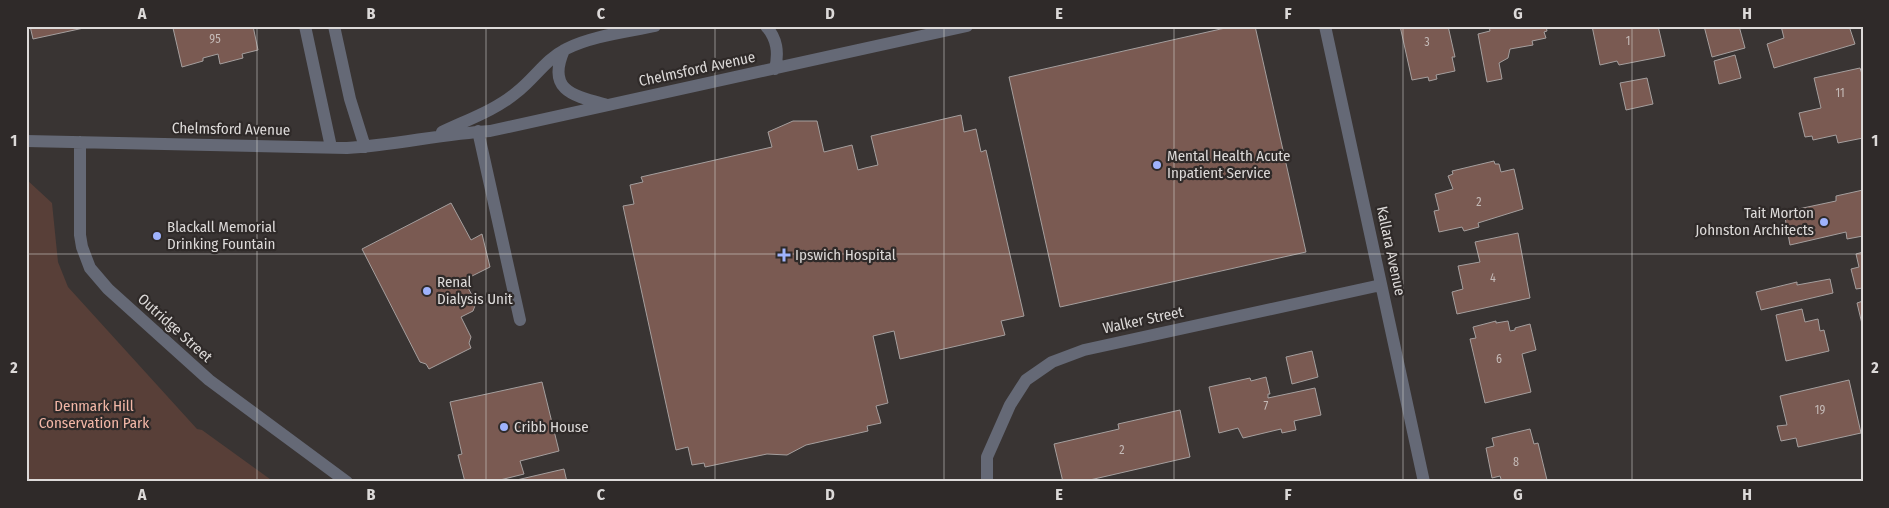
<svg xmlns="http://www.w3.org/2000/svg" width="1889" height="508" viewBox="0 0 1889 508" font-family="'Fira Sans Condensed',sans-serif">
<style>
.green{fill:#583f38}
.building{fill:#7a5a52;stroke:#a59f9e}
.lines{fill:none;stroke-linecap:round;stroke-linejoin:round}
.minor{stroke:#656976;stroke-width:12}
.grid{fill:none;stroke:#dddad9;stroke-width:1;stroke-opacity:0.55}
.poi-dot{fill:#9fb3fd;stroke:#2f2a29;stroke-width:2}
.labels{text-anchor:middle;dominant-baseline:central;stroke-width:4.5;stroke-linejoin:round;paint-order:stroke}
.number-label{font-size:12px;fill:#c4bab7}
.street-label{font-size:15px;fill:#dddad9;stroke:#2f2a29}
.poi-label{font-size:15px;fill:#dddad9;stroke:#2f2a29;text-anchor:start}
.park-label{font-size:15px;fill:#f3b7a7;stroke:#2f2a29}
.neatline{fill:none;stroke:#dddad9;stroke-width:2}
.grid-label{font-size:16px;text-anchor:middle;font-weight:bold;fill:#dddad9}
</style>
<rect width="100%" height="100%" fill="#393433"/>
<path class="green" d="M 26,179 L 52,203 L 58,262 L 68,287 L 197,429 L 202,430 L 274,482 L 26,482 Z"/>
<path class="building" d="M 30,26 L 93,26 L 33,39 Z
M 174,26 L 253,26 L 258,50 L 242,54 L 243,58 L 220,64 L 218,54 L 203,58 L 203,61 L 182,67 L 173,28 Z
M 1234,26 L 1255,26 L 1306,252 L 1060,307 L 1009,77 Z
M 1400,26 L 1448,26 L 1455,57 L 1452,57 L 1455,71 L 1436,75 L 1437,79 L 1429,81 L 1428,77 L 1412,80 Z
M 1489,26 L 1546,26 L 1547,31 L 1544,32 L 1546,38 L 1532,41 L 1533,45 L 1510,49 L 1508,58 L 1499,63 L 1502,79 L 1487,82 L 1478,34 L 1490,31 Z
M 1592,26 L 1658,26 L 1665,56 L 1619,65 L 1617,61 L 1600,65 Z
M 1704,26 L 1739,26 L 1745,48 L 1712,57 Z
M 1781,26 L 1849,26 L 1855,44 L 1774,68 L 1767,44 L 1784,38 Z
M 1735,55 L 1741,78 L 1719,84 L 1714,61 Z
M 1860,68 L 1863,77 L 1863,138 L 1838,143 L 1836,135 L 1813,140 L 1812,136 L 1805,137 L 1799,113 L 1821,108 L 1814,78 Z
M 1647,78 L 1653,104 L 1626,110 L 1620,83 Z
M 961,115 L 964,132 L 976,129 L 981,152 L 986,150 L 1024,316 L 1001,321 L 1005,335 L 900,359 L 894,331 L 873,336 L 888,403 L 876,406 L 881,423 L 867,426 L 868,431 L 806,445 L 787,455 L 767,454 L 705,467 L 704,463 L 692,465 L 688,447 L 676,450 L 623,206 L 634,204 L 630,185 L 643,182 L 641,177 L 772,147 L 768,132 L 793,121 L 817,121 L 824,152 L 852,145 L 858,170 L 865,168 L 878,165 L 871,136 Z
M 1494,161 L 1495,164 L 1499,164 L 1501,172 L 1514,169 L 1523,209 L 1478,223 L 1479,227 L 1464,231 L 1462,227 L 1439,232 L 1434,211 L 1439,210 L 1435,194 L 1453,189 L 1448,176 L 1453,174 L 1452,171 Z
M 1863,190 L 1863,236 L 1847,239 L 1846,232 L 1790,245 L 1784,212 L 1836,201 L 1836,196 Z
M 451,203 L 471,240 L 482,234 L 490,267 L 464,280 L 476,303 L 473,311 L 461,317 L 471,337 L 469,343 L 471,348 L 429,369 L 426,364 L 420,362 L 362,249 Z
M 1518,233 L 1530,298 L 1457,314 L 1452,292 L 1463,289 L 1458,266 L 1480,262 L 1475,242 Z
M 1863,252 L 1863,288 L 1856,289 L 1851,269 L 1859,267 L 1856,254 Z
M 1830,279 L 1833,293 L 1761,310 L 1756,292 L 1797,282 L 1797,285 Z
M 1863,301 L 1863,328 L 1857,303 Z
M 1802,309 L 1805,322 L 1818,319 L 1820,331 L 1824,330 L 1829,351 L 1786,361 L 1776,315 Z
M 1496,321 L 1496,323 L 1508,321 L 1510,331 L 1515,330 L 1515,328 L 1530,324 L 1536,350 L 1522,354 L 1531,392 L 1485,403 L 1470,339 L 1476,338 L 1473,327 Z
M 1312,351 L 1318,377 L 1292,384 L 1286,357 Z
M 1266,377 L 1270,394 L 1268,394 L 1268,398 L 1315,388 L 1321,415 L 1294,421 L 1296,430 L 1282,433 L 1281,429 L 1243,438 L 1238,428 L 1219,433 L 1209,387 L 1250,378 L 1251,381 Z
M 1849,380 L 1861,433 L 1798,447 L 1796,438 L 1781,441 L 1777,426 L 1787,425 L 1780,396 Z
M 542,382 L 559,451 L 520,461 L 524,474 L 492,482 L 465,482 L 458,455 L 462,454 L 450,402 Z
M 1180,410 L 1190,457 L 1081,482 L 1063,482 L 1054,444 L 1119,429 L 1118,424 Z
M 1530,429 L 1534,444 L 1538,443 L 1547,480 L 1537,482 L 1502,482 L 1500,476 L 1492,478 L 1486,448 L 1494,446 L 1492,438 Z
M 564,469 L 567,482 L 508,482 Z"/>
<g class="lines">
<path class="minor" d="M 305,26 L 331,147
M 334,26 L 350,99 L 365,147
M 766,26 C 777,39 779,52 775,69
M 1325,26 L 1424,482
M 564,50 C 546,91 574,96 607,105
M 478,131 L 520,320
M 442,132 C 467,120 496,110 517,92 C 534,79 546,59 566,49 C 591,36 627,32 655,26
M 26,141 L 347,148 C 395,145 442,134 490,131 L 967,26
M 80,142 L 80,235 L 82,247 L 90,268 L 108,289 L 209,380 L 347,482
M 987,482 L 987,457 L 1010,405 L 1026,380 L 1052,362 L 1084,350 L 1381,285"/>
</g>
<path class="grid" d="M 257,26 L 257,482M 486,26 L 486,482M 715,26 L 715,482M 944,26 L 944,482M 1174,26 L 1174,482M 1403,26 L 1403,482M 1632,26 L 1632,482M 26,254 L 1863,254"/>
<g class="poi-dot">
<circle cx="1157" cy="165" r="5"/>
<circle cx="1824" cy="222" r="5"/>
<circle cx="157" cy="236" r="5"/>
<path d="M781.5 247.5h5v5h5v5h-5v5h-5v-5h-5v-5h5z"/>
<circle cx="427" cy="291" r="5"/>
<circle cx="504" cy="427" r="5"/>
</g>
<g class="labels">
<g class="number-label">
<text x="215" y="39">95</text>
<text x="1628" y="41">1</text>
<text x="1427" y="42">3</text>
<text x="1840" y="93">11</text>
<text x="1479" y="202">2</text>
<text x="1493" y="278">4</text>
<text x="1499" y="359">6</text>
<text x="1266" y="406">7</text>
<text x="1820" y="410">19</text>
<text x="1122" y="450">2</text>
<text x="1516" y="462">8</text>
</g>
<g class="street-label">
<text transform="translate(697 69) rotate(-12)">Chelmsford Avenue</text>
<text transform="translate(231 129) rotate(1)">Chelmsford Avenue</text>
<text transform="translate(1391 251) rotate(78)">Kallara Avenue</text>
<text transform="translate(1143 320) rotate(-12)">Walker Street</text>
<text transform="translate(175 328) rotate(42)">Outridge Street</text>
</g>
<g class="poi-label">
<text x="1167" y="156">Mental Health Acute<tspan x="1167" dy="17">Inpatient Service</tspan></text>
<text x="1814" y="213" text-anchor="end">Tait Morton<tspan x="1814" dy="17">Johnston Architects</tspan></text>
<text x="167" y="227">Blackall Memorial<tspan x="167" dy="17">Drinking Fountain</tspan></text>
<text x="795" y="255">Ipswich Hospital</text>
<text x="437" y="282">Renal<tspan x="437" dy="17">Dialysis Unit</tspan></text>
<text x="514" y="427">Cribb House</text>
</g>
<g class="park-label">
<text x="94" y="406">Denmark Hill<tspan x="94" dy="17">Conservation Park</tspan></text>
</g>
</g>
<rect width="1889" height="508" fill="none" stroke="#2f2a29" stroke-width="55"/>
<rect x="28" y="28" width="1834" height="452" class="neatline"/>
<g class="grid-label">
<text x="142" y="19">A</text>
<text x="371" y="19">B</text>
<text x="601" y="19">C</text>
<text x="830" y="19">D</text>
<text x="1059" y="19">E</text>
<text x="1288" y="19">F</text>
<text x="1518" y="19">G</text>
<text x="1747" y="19">H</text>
<text x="14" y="146">1</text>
<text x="1875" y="146">1</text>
<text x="14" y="373">2</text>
<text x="1875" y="373">2</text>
<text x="142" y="500">A</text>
<text x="371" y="500">B</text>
<text x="601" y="500">C</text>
<text x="830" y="500">D</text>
<text x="1059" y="500">E</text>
<text x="1288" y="500">F</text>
<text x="1518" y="500">G</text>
<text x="1747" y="500">H</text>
</g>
</svg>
